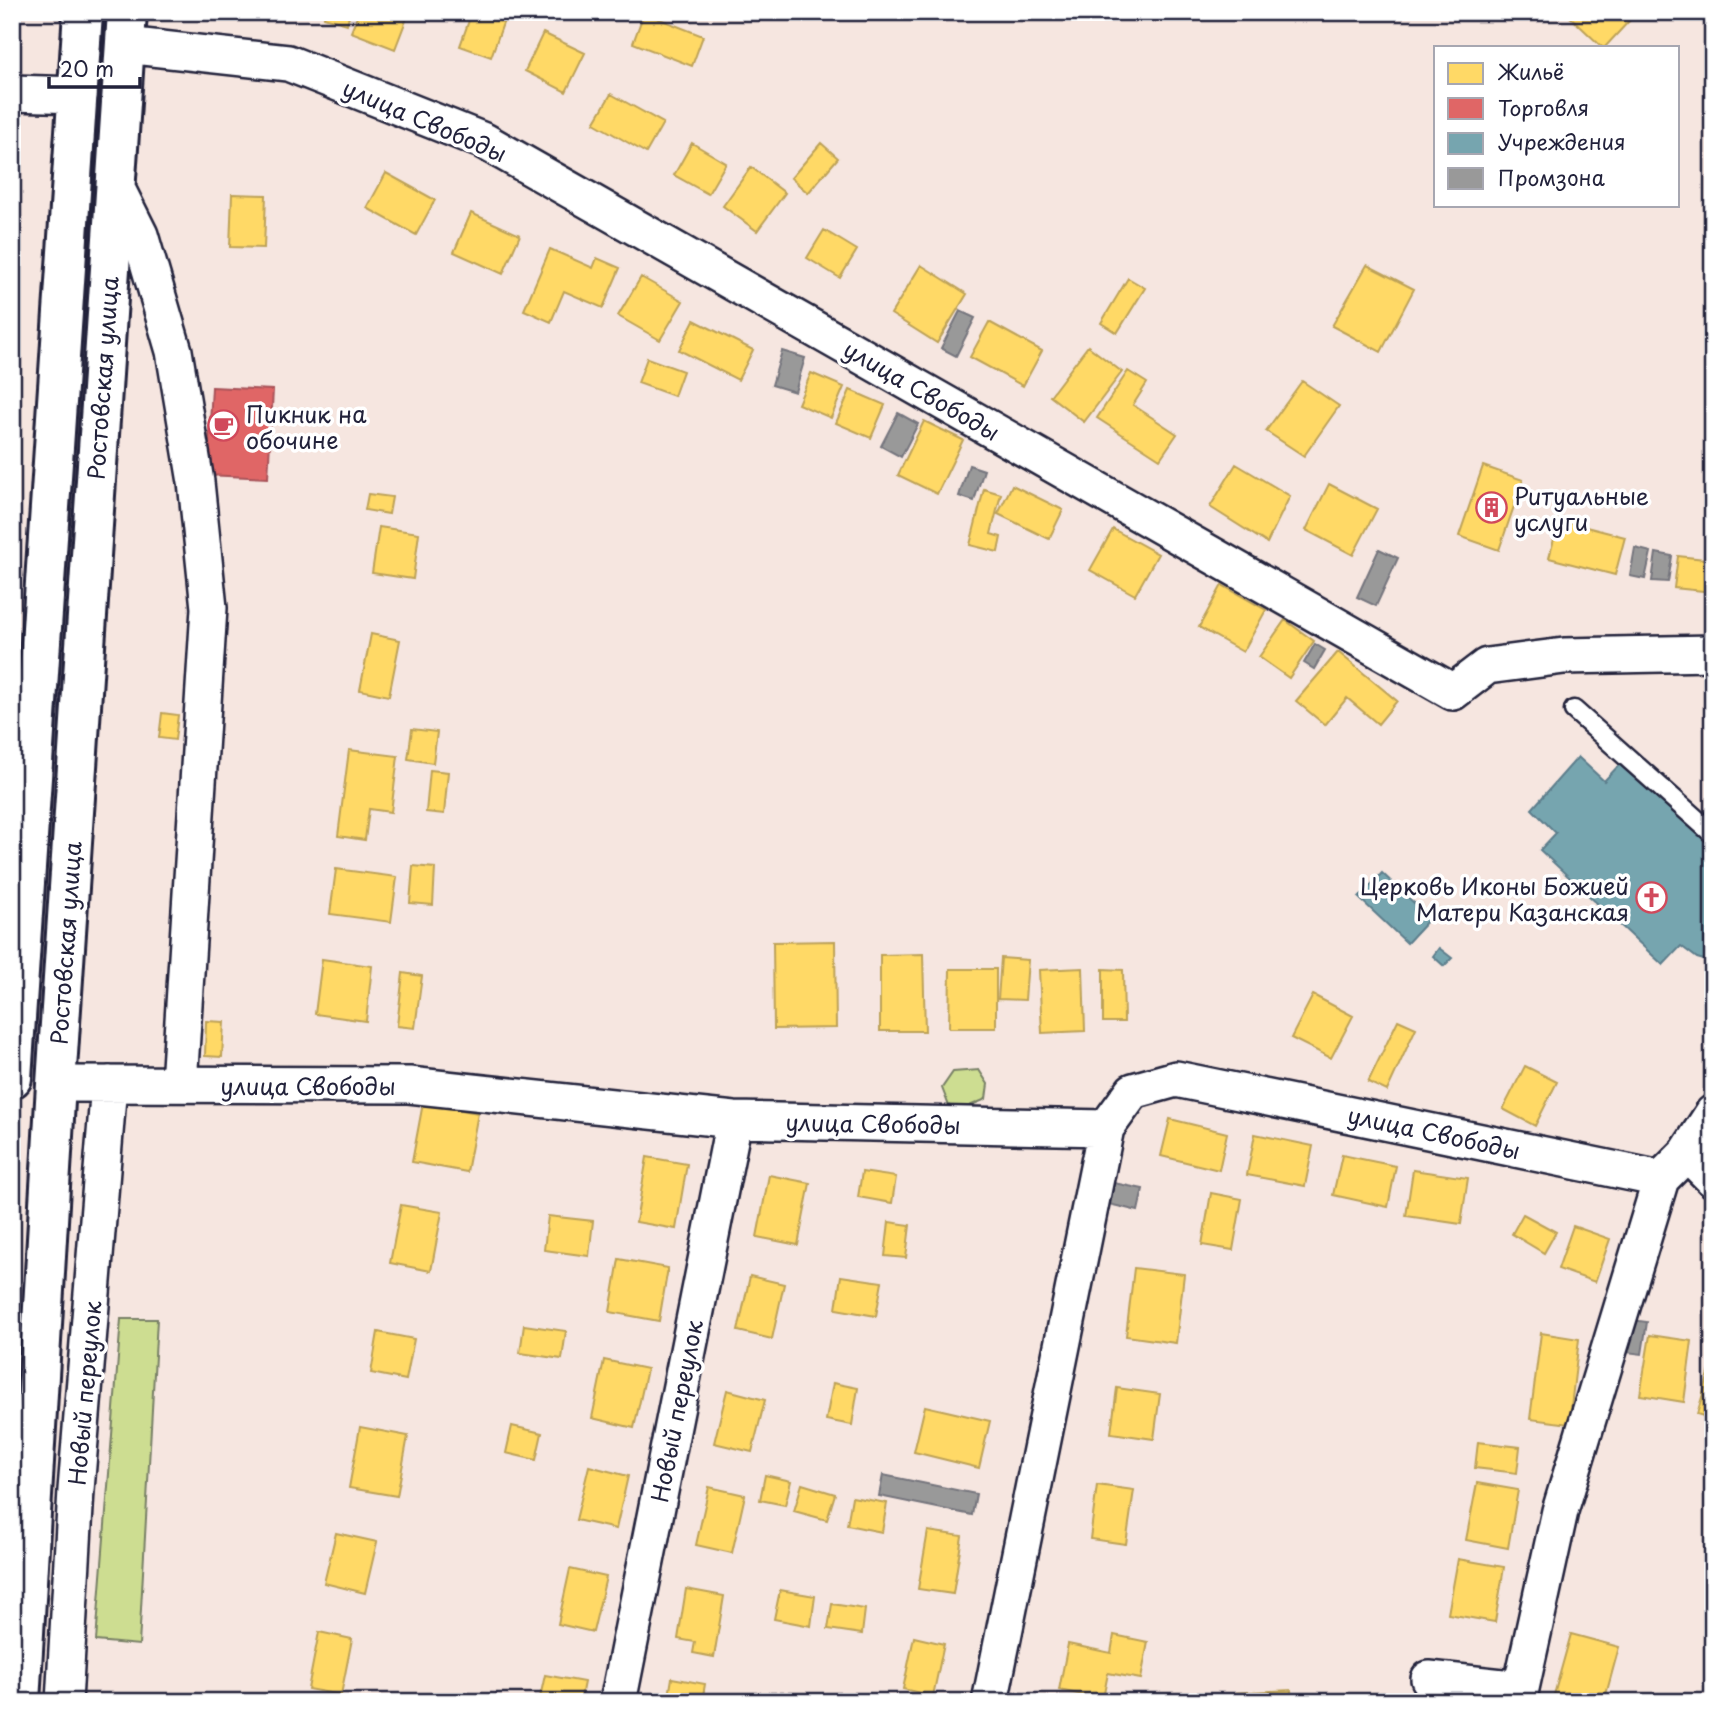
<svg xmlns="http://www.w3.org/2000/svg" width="1725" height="1714" viewBox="0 0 1725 1714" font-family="'Playpen Sans',sans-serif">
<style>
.green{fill:#cddd91;stroke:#788066;stroke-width:2}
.homes{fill:#ffd966;stroke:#bda259;stroke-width:2}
.shops{fill:#e06666;stroke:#a75259;stroke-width:2}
.public{fill:#76a5af;stroke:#5d7e8c;stroke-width:2}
.industry{fill:#999;stroke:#75757d;stroke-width:2}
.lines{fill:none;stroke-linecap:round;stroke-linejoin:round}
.service-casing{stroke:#22223b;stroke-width:23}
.minor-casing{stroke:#22223b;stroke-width:40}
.trunk-casing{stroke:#22223b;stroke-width:44}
.service{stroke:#fff;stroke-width:18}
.minor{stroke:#fff;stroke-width:35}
.trunk{stroke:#fff;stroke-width:38}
.labels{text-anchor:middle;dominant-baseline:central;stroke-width:7;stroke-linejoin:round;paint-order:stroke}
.street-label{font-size:23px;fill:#22223b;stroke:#fff}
.poi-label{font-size:23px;fill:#22223b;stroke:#fff;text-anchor:start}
</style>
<rect width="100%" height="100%" fill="#f6e6e0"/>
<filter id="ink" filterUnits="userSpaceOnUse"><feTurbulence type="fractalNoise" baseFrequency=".0143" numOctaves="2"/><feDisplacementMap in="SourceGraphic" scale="14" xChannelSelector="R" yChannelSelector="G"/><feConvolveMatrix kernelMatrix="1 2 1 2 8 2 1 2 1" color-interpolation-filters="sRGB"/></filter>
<g filter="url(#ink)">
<path class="green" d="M 979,1070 L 988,1084 L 986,1099 L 967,1107 L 949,1106 L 942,1088 L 953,1072 Z
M 121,1319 L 157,1319 L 139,1645 L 96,1641 Z"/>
<path class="homes" d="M 325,12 L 350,12 L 347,24 L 324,17 Z
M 359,12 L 400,12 L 408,15 L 395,49 L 351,32 Z
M 472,12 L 507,12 L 491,57 L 460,46 Z
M 1565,12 L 1622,12 L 1630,20 L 1605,47 L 1602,47 Z
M 644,13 L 703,36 L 692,66 L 633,43 Z
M 543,33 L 585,53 L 566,92 L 525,71 Z
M 611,94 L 663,123 L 646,153 L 594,123 Z
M 692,143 L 726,163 L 708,194 L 674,175 Z
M 821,143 L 838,158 L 808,193 L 791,178 Z
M 751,167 L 785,193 L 757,231 L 723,206 Z
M 386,173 L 435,200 L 416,235 L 367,208 Z
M 232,194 L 266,195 L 264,248 L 230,247 Z
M 471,213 L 520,235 L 503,274 L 454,252 Z
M 824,230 L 857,250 L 840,278 L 807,258 Z
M 550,249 L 593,268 L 597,258 L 620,268 L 603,308 L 564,291 L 551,322 L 524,310 Z
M 921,265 L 967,294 L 937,343 L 891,314 Z
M 1367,265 L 1414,289 L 1381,352 L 1332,326 Z
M 641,277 L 683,301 L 660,340 L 618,316 Z
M 1128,278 L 1145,288 L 1117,333 L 1101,323 Z
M 694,320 L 753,350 L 738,380 L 679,350 Z
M 989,322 L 1042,351 L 1023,386 L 970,357 Z
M 1088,346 L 1122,372 L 1084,422 L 1050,396 Z
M 647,358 L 683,371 L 674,396 L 638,383 Z
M 1128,371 L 1147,383 L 1133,405 L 1177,434 L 1160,459 L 1097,418 Z
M 811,373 L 844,387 L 831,418 L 798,404 Z
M 1302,381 L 1339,406 L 1304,456 L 1266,431 Z
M 850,390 L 885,405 L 871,438 L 836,423 Z
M 924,421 L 963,440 L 937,494 L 898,475 Z
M 1236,464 L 1290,496 L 1267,543 L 1210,507 Z
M 1483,466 L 1523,480 L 1499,550 L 1459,536 Z
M 1329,484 L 1377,509 L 1353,555 L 1306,530 Z
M 1012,485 L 1063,510 L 1049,539 L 998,514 Z
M 984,489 L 1001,494 L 991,534 L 1001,537 L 998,552 L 970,545 Z
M 368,494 L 392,497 L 389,514 L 365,510 Z
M 1559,520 L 1625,537 L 1615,575 L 1549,558 Z
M 379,527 L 419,533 L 413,579 L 372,573 Z
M 1113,529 L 1158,554 L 1135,595 L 1090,570 Z
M 1678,556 L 1713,560 L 1713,592 L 1674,588 Z
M 1222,585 L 1266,610 L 1243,652 L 1199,627 Z
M 1285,620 L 1314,641 L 1289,678 L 1259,657 Z
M 371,634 L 400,640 L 389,696 L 360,690 Z
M 1338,652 L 1397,701 L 1378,724 L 1347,698 L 1325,725 L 1296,701 Z
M 162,713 L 178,715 L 175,740 L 159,738 Z
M 412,729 L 437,732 L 433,763 L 408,759 Z
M 349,750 L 398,756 L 391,812 L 369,809 L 365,840 L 338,836 Z
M 430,770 L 448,772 L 444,814 L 426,812 Z
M 413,866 L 435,868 L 433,905 L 410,903 Z
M 336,869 L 397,877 L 391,922 L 330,914 Z
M 835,941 L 836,1028 L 774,1029 L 773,942 Z
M 923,954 L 925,1031 L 880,1031 L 880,955 Z
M 1001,958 L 1028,960 L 1025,1000 L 998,999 Z
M 322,959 L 372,966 L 366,1021 L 315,1014 Z
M 1083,968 L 1085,1031 L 1042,1033 L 1039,970 Z
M 950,969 L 996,969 L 996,1028 L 949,1028 Z
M 1103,969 L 1123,970 L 1124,1022 L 1103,1022 Z
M 403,973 L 422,976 L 415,1028 L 397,1026 Z
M 1313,995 L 1353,1016 L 1331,1058 L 1291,1038 Z
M 1398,1020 L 1416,1028 L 1387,1091 L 1368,1082 Z
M 206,1021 L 224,1022 L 222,1057 L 205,1056 Z
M 1525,1066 L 1557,1082 L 1535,1126 L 1503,1109 Z
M 423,1103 L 478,1113 L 467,1172 L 412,1162 Z
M 1170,1119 L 1227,1133 L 1219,1170 L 1161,1156 Z
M 1255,1134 L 1313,1146 L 1305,1186 L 1247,1175 Z
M 1342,1155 L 1396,1166 L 1388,1207 L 1333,1195 Z
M 647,1157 L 687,1164 L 676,1229 L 636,1222 Z
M 1413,1170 L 1468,1178 L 1461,1224 L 1406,1216 Z
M 862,1172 L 896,1177 L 892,1203 L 858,1197 Z
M 769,1175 L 810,1183 L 798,1245 L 757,1237 Z
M 1211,1193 L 1242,1199 L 1233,1250 L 1202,1245 Z
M 401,1205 L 442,1212 L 431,1271 L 390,1263 Z
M 1523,1214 L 1556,1232 L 1544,1253 L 1512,1234 Z
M 548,1216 L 593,1221 L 589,1256 L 544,1250 Z
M 889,1222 L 910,1225 L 906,1258 L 885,1256 Z
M 1573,1226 L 1610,1239 L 1595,1282 L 1558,1269 Z
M 619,1259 L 668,1268 L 659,1321 L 610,1312 Z
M 1134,1268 L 1184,1274 L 1176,1343 L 1126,1336 Z
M 750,1276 L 784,1284 L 772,1339 L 738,1331 Z
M 841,1276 L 882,1282 L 876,1316 L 836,1309 Z
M 524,1325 L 566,1331 L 562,1359 L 520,1353 Z
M 378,1332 L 414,1339 L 406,1380 L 371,1373 Z
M 1541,1333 L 1579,1339 L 1569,1424 L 1530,1419 Z
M 1650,1335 L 1692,1341 L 1684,1402 L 1640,1395 Z
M 604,1360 L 647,1369 L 634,1428 L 592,1418 Z
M 1713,1360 L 1713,1419 L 1697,1414 Z
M 833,1383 L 858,1388 L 852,1425 L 826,1420 Z
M 1117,1388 L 1160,1394 L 1154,1439 L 1111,1433 Z
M 727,1390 L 765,1400 L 752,1452 L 714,1443 Z
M 925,1406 L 990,1421 L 979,1468 L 914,1452 Z
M 512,1426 L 542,1433 L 536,1460 L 506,1453 Z
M 360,1427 L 408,1436 L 397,1496 L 349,1488 Z
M 1478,1442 L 1520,1447 L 1517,1473 L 1475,1468 Z
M 589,1466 L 628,1476 L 616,1529 L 576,1520 Z
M 765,1475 L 791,1481 L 785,1505 L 760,1500 Z
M 1477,1483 L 1518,1490 L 1508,1548 L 1466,1540 Z
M 802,1484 L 835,1494 L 827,1520 L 794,1511 Z
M 1097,1485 L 1134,1490 L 1126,1544 L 1090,1539 Z
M 709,1487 L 745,1495 L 732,1553 L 696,1545 Z
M 852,1497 L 887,1503 L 882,1532 L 847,1525 Z
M 928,1531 L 962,1536 L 953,1594 L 918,1589 Z
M 336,1533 L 377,1542 L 365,1593 L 324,1583 Z
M 1458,1559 L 1504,1567 L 1495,1622 L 1448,1614 Z
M 570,1569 L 606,1577 L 593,1632 L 558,1624 Z
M 686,1589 L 724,1596 L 714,1657 L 693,1653 L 695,1642 L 678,1639 Z
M 780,1590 L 815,1596 L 811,1626 L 774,1619 Z
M 832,1604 L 865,1609 L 862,1634 L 828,1629 Z
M 319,1632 L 352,1639 L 341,1695 L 308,1689 Z
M 1571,1634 L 1619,1647 L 1604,1702 L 1552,1702 Z
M 1114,1635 L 1148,1642 L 1141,1679 L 1108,1673 L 1103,1699 L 1059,1690 L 1068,1644 L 1111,1653 Z
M 914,1637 L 944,1644 L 933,1696 L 903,1689 Z
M 545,1675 L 584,1682 L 580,1702 L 539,1702 Z
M 672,1678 L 705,1684 L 702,1702 L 668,1702 Z
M 1291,1690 L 1292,1702 L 1235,1702 L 1235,1693 Z"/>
<path class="shops" d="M 212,387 L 273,390 L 268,478 L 207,475 Z"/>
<path class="public" d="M 1578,757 L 1604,781 L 1622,762 L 1713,847 L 1713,961 L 1704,960 L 1697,958 L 1681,946 L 1663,965 L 1540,850 L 1556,833 L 1532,809 Z
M 1382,873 L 1430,918 L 1407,943 L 1359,898 Z
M 1439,948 L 1452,958 L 1444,966 L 1433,956 Z"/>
<path class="industry" d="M 960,311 L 975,318 L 956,356 L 941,348 Z
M 782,351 L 805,358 L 795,392 L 772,385 Z
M 898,413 L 918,424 L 901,457 L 881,446 Z
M 969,465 L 984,470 L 974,501 L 959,496 Z
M 1635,548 L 1651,552 L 1645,579 L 1630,576 Z
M 1379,549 L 1398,558 L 1376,606 L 1357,597 Z
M 1656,553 L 1672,556 L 1668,582 L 1652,581 Z
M 1315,644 L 1325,650 L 1314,669 L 1304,663 Z
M 1114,1183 L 1143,1189 L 1138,1211 L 1109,1204 Z
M 1632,1320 L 1647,1322 L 1642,1354 L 1626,1352 Z
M 883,1475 L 976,1494 L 972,1515 L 879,1496 Z"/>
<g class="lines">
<defs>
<path id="service" d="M 1574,710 L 1713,834"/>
<path id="minor" d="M 125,45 L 288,63 L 484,141 L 1453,692 L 1487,666 L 1564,656 L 1713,653
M 12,93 L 79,95
M 115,185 L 140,235 L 174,351 L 196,482 L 209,608 L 179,1084
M 56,1084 L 409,1085 L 734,1120 L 1106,1128 L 1133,1091 L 1176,1079 L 1661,1179
M 1687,1153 L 1713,1179
M 1429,1679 L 1521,1689
M 64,1702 L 76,1490 L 109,1084
M 618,1702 L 734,1120
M 990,1702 L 1106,1128
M 1518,1702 L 1560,1511 L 1661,1179 L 1687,1153 L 1713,1113"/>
<path id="trunk" d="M 12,1078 L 83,12
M 20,1702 L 56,1084 L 127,12"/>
</defs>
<use href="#service" class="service-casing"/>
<use href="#minor" class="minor-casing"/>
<use href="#trunk" class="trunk-casing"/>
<use href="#service" class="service"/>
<use href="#minor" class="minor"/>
<use href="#trunk" class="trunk"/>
</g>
</g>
<defs>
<symbol id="cafe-ring" viewBox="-11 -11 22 22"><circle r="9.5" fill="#fff" stroke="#d1495b" stroke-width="1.5"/><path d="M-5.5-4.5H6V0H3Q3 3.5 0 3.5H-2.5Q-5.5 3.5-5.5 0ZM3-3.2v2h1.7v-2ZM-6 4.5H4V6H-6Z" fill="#d1495b"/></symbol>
<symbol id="building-ring" viewBox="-11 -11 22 22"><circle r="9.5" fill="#fff" stroke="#d1495b" stroke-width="1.5"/><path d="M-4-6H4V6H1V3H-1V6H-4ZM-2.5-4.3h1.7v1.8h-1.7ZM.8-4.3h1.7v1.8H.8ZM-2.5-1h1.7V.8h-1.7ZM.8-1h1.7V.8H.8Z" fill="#d1495b"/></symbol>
<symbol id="church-ring" viewBox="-11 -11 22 22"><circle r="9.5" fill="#fff" stroke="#d1495b" stroke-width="1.5"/><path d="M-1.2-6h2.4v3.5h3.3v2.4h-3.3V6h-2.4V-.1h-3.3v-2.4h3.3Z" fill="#d1495b"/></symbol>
</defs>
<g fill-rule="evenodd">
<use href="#cafe-ring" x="206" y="408" width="35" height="35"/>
<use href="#building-ring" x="1474" y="490" width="35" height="35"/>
<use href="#church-ring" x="1634" y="880" width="35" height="35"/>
</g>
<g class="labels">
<g class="street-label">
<text transform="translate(425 120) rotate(23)">улица Свободы</text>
<text transform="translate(102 378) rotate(-86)">Ростовская улица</text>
<text transform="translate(922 390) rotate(30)">улица Свободы</text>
<text transform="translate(65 943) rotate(-86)">Ростовская улица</text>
<text x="308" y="1085">улица Свободы</text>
<text transform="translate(873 1123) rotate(1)">улица Свободы</text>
<text transform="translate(1434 1132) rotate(12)">улица Свободы</text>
<text transform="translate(84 1393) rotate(-85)">Новый переулок</text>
<text transform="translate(676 1411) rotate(-79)">Новый переулок</text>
</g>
<g class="poi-label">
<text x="246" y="413">Пикник на<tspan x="246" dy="26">обочине</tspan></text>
<text x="1514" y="495">Ритуальные<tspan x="1514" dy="26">услуги</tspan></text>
<text x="1629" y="885" text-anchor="end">Церковь Иконы Божией<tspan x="1629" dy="26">Матери Казанская</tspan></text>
</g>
</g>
<rect width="1725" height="1714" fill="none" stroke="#fff" stroke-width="42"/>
<rect x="21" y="21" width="1683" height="1672" fill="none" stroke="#22223b" stroke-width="2.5" filter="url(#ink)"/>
<rect x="1434" y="46" width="245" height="161" fill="#ffffff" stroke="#a7a7b1" stroke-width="2"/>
<rect x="1448" y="63" width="35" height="21" fill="#ffd966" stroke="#a7a7b1" stroke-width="2"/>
<text x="1498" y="80" font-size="21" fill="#22223b">Жильё</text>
<rect x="1448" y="98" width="35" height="21" fill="#e06666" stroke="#a7a7b1" stroke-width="2"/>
<text x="1498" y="116" font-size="21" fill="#22223b">Торговля</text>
<rect x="1448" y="133" width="35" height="21" fill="#76a5af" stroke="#a7a7b1" stroke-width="2"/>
<text x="1498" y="150" font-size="21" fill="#22223b">Учреждения</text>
<rect x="1448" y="168" width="35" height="21" fill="#999999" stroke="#a7a7b1" stroke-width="2"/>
<text x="1498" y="186" font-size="21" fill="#22223b">Промзона</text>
<path d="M49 77v10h91v-10" fill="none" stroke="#22223b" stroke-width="3.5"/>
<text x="60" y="77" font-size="21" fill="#22223b" stroke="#ffffff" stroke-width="5" paint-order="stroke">20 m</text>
</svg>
